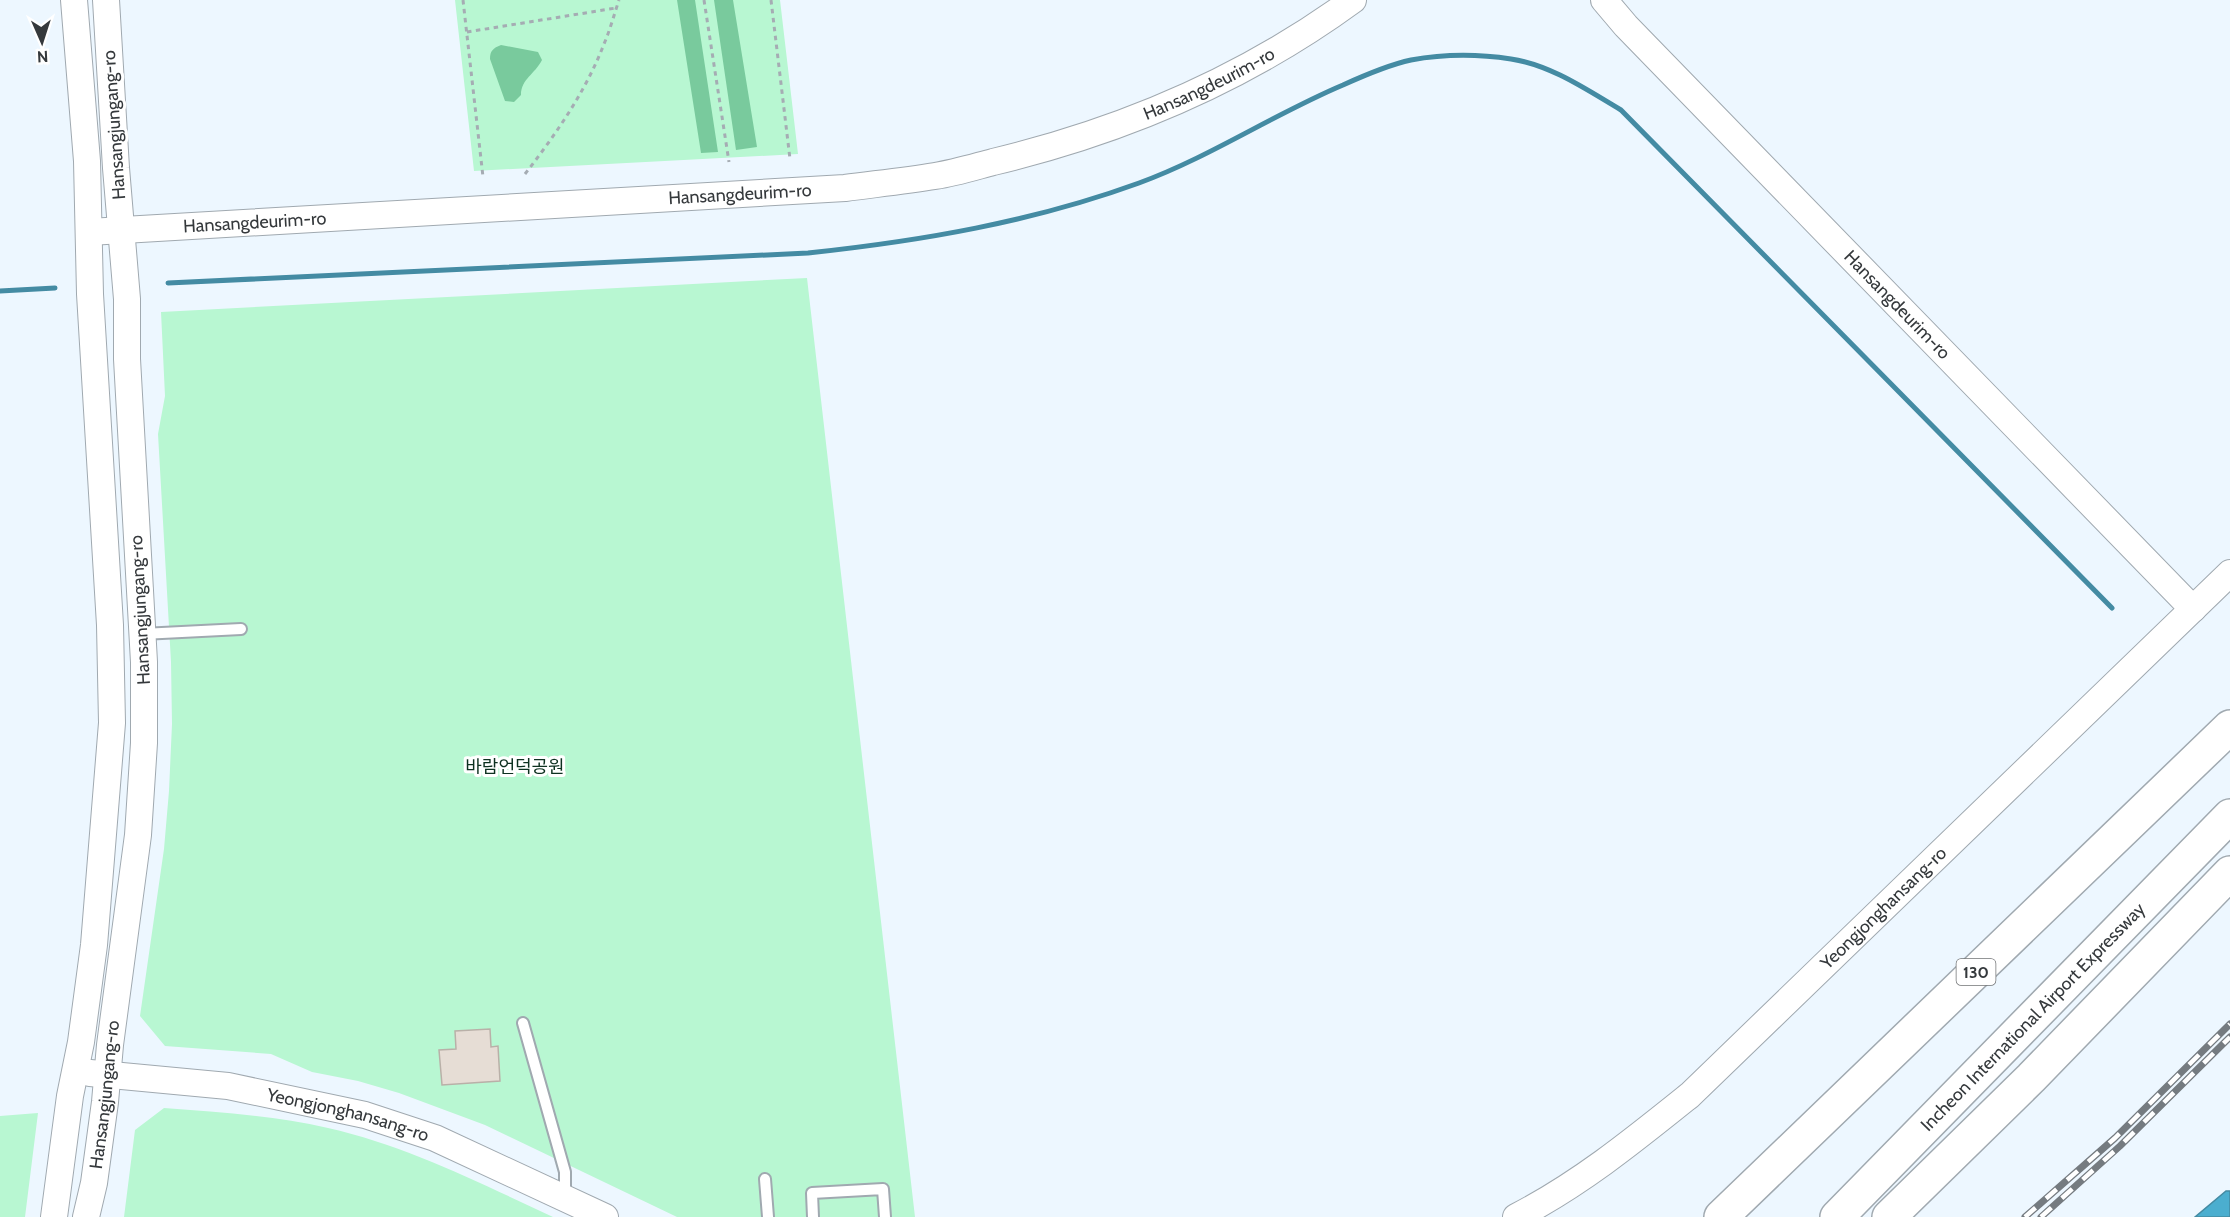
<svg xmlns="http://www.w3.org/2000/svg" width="2230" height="1217" viewBox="0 0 2230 1217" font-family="Cabin,'Noto Sans KR',sans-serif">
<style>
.green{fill:#b8f7d2}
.forest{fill:#79ca9d}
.water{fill:#4baecf;stroke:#448ba3;stroke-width:1.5}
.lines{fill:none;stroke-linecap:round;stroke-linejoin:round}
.stream{stroke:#448ba3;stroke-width:5}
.building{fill:#e6ddd5;stroke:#b9b0a8;stroke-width:1.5}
.service-casing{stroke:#a0a9b0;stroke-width:14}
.tertiary-casing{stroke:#a0a9b0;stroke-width:28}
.motorway-casing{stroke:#a0a9b0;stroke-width:36}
.path{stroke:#a5acb3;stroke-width:3;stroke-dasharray:4.5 4.5;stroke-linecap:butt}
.service{stroke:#fff;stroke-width:10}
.tertiary{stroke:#fff;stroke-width:26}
.motorway{stroke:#fff;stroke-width:33}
.rail-casing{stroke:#757b80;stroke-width:7}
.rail{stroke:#fff;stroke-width:4.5;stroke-dasharray:14;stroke-linecap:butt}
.labels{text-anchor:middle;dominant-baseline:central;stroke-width:6;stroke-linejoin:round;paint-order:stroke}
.shield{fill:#fff;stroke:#727476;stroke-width:1.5}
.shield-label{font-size:16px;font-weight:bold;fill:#35393c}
.street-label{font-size:18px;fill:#35393c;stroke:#fff}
.park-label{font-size:18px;fill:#0d3120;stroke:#fff}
</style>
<rect width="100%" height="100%" fill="#edf7ff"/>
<path class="green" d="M 455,0 L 780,0 L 798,154 L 474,171 Z
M 807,278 L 915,1217 L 677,1217 L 485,1125 L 399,1093 L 358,1081 L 312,1072 L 271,1054 L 165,1046 L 140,1016 L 164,849 L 169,791 L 172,724 L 171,662 L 158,434 L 165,396 L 161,312 Z
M 164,1108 C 219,1112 274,1116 328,1128 C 407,1146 480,1183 553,1217 L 124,1217 L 135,1130 Z
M 38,1113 L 25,1217 L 0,1217 L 0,1116 Z"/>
<path class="forest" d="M 677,0 L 695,0 L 718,152 L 701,153 Z
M 714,0 L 733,0 L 757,147 L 736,150 Z
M 501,45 L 538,52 L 542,60 C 535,74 521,79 521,95 L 514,102 L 505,101 L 490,59 C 490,51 493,48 501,45 Z"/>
<path class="water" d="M 2226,1191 L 2230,1191 L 2230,1217 L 2195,1217 Z"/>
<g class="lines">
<path class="stream" d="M 168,283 L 808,253 C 921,241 1032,222 1139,183 C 1210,157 1274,114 1343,85 C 1365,75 1388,65 1411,60 C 1444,54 1478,54 1511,59 C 1551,65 1587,90 1621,110 L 2112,608
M 0,291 L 55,288"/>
</g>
<path class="building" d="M 490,1029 L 491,1047 L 498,1046 L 500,1081 L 442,1085 L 439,1050 L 456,1049 L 455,1031 Z"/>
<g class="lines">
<defs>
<path id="service" d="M 142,634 L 241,629
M 523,1023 L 565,1172 L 565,1196
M 765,1179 L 768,1217
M 813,1217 L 812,1193 L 883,1189 L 885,1217"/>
<g id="tertiary">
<path id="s1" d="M 1604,0 L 1626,26 L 2193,609"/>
<path id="s2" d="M 89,232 L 845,188 C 875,184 905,181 935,176 C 955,173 974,167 993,162 C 1123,131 1245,79 1353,0"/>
<path id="s3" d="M 90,1073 L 228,1086 L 365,1115 L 435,1138 L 605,1217"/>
<path d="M 54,1217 L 70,1096 L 81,1042 L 94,945 L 112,723 L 110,625 L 90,294 L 87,161 L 74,0"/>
<path id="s4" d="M 86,1217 L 94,1183 L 105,1102 L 110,1045 L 138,835 L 144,743 L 144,662 L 127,359 L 127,299 L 116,168 L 106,0"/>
<path id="s5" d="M 1516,1217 C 1580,1184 1634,1140 1690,1095 L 2230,573"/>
</g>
<g id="motorway">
<path d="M 1721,1217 L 2230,727"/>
<path id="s6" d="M 1837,1217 L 2230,816"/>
<path d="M 1889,1217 L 2031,1078 L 2230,873"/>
</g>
</defs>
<use href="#service" class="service-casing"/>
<use href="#tertiary" class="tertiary-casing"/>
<use href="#motorway" class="motorway-casing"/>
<path class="path" d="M 463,0 L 483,177
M 704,0 L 729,162
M 771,0 L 790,159
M 467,32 L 616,8
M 525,174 C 556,134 586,91 604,44 C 610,30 614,15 619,0"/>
<use href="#service" class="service"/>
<use href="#tertiary" class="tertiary"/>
<use href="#motorway" class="motorway"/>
<defs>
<path id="rail" d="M 2025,1217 L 2115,1138 L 2230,1024
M 2041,1217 L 2120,1146 L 2230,1037"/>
</defs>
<use href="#rail" class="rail-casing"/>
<use href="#rail" class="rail"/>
</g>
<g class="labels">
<rect class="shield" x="1956.5" y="959" width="39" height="26" rx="4.5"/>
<g class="shield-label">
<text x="1976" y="972">130</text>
</g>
<g class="street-label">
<text stroke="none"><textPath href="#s2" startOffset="1138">Hansangdeurim-ro</textPath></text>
<text transform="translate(114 125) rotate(-94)">Hansangjungang-ro</text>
<text stroke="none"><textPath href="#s2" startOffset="652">Hansangdeurim-ro</textPath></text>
<text stroke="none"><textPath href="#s2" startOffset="166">Hansangdeurim-ro</textPath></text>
<text stroke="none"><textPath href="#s1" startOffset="423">Hansangdeurim-ro</textPath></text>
<text transform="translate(140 610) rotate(-93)">Hansangjungang-ro</text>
<text stroke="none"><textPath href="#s5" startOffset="482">Yeongjonghansang-ro</textPath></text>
<text stroke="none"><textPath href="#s6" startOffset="280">Incheon International Airport Expressway</textPath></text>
<text stroke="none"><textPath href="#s4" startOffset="124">Hansangjungang-ro</textPath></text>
<text stroke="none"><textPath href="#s3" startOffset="262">Yeongjonghansang-ro</textPath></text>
</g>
<g class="park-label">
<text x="515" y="767">바람언덕공원</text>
</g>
</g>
<g transform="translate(42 42) rotate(177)" stroke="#ffffff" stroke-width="4.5" paint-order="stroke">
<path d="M0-4.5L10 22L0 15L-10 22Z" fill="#35393c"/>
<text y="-9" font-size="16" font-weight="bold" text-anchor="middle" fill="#35393c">N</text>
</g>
</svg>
